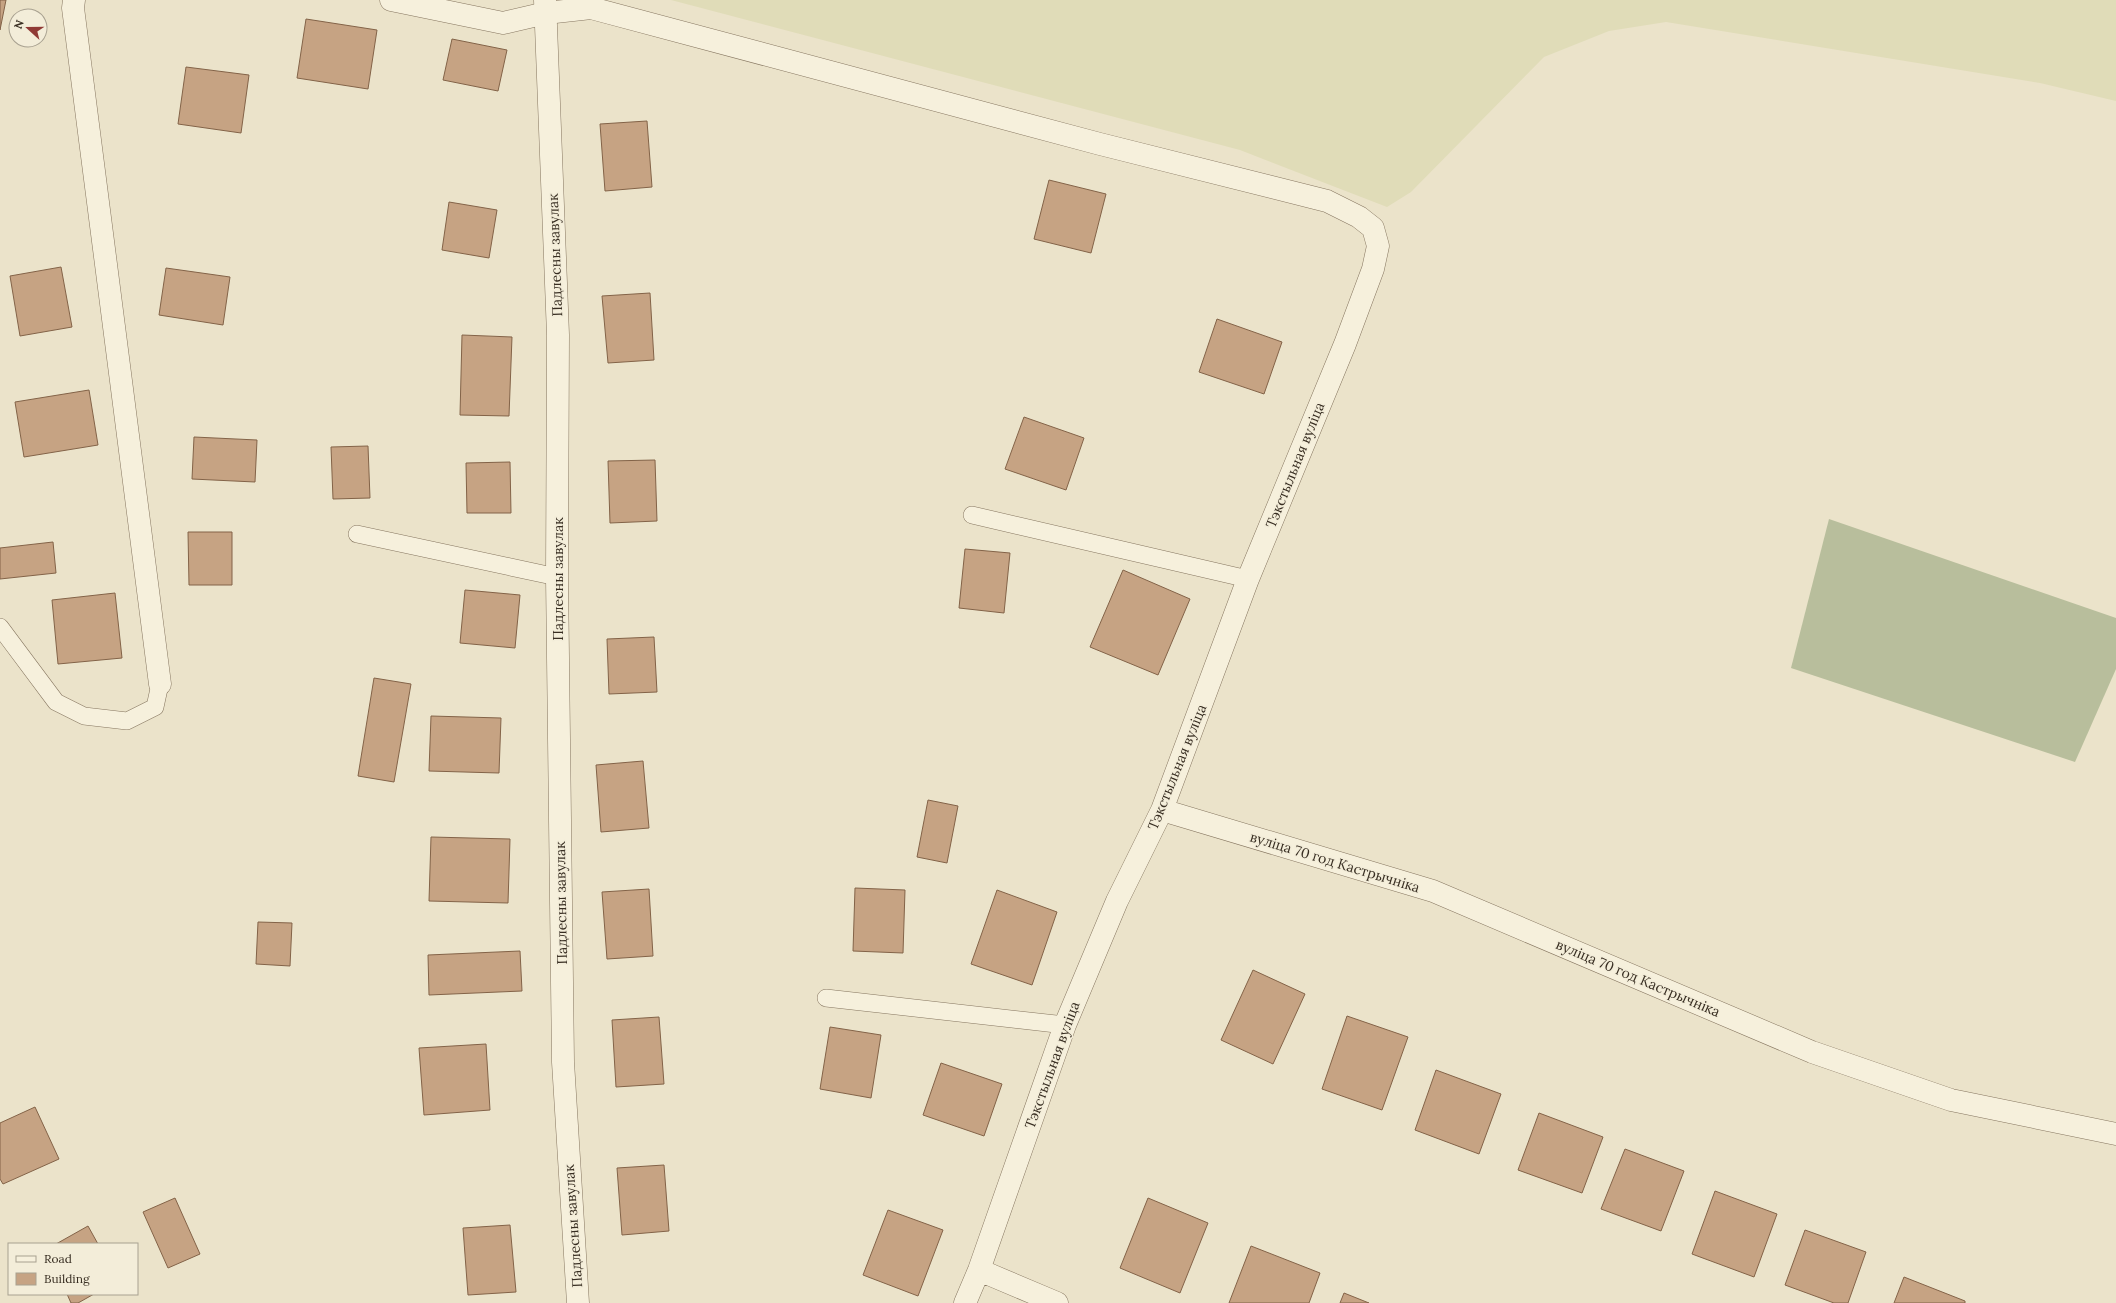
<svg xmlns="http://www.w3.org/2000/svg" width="2116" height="1303" viewBox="0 0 2116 1303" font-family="Lora,serif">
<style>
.farmland{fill:#e0dcb8}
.cemetery{fill:#b8be9c}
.building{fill:#c6a383;stroke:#836348}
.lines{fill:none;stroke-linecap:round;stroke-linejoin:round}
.service-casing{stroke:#867660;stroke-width:18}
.minor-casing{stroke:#867660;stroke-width:23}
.tertiary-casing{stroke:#867660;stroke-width:23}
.service{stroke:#f6f0dc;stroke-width:17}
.minor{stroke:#f6f0dc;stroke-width:22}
.tertiary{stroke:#f6f0dc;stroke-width:22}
.labels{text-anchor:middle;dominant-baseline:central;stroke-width:3;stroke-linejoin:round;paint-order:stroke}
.street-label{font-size:14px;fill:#382e22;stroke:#f3edd9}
</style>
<rect width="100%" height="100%" fill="#ebe3ca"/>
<path class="farmland" d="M 671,0 L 2116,0 L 2116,101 L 2040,83 L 1666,22 L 1609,31 L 1544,57 L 1411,192 L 1387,207 L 1240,150 Z"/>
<path class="cemetery" d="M 1829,519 L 2116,618 L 2116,669 L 2075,762 L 1791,668 Z"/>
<path class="building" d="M 0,0 L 6,0 L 0,30 Z
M 306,19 L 377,30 L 368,89 L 297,78 Z
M 452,39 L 507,50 L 498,91 L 443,80 Z
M 186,67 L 249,75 L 241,133 L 178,124 Z
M 647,121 L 652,187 L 605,191 L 600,124 Z
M 1049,180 L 1106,194 L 1091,253 L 1034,239 Z
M 449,202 L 497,210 L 489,258 L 442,250 Z
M 61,267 L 72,327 L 20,336 L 10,276 Z
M 166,268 L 230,277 L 223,325 L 159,315 Z
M 650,293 L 654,360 L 608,363 L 602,296 Z
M 1217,319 L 1282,342 L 1264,394 L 1199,372 Z
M 462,335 L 512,337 L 509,416 L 460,415 Z
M 89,390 L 98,445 L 24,457 L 15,402 Z
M 1024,417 L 1084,438 L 1066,490 L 1005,469 Z
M 194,437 L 257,440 L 255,482 L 192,479 Z
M 368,446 L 370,498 L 333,499 L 331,447 Z
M 655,460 L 657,521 L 610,523 L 608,461 Z
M 510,462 L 511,513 L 467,513 L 466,463 Z
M 188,532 L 232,532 L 232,585 L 189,585 Z
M 53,542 L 56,573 L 0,579 L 0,548 Z
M 965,549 L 1010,553 L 1004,613 L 959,608 Z
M 1123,570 L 1190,599 L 1158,675 L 1090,647 Z
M 465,590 L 520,595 L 515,648 L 460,643 Z
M 115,593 L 122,658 L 58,664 L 52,600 Z
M 654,637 L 657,692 L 609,694 L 607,639 Z
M 374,678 L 411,684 L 394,782 L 358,776 Z
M 431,716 L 501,718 L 499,773 L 429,771 Z
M 643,761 L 649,828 L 601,832 L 596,765 Z
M 928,800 L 958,806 L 947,863 L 917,857 Z
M 431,837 L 510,839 L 508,903 L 429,901 Z
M 855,888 L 905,890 L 903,953 L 853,951 Z
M 649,889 L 653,956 L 607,959 L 602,892 Z
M 997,890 L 1057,912 L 1032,985 L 971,964 Z
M 258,922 L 292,923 L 290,966 L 256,964 Z
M 520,951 L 522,991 L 429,995 L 428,955 Z
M 1253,970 L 1305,994 L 1273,1064 L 1221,1040 Z
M 1347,1016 L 1408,1037 L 1382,1110 L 1322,1089 Z
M 659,1017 L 664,1084 L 616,1087 L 612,1020 Z
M 830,1027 L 881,1035 L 871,1098 L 820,1089 Z
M 486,1044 L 490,1110 L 424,1115 L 419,1048 Z
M 941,1063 L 1002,1084 L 984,1136 L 923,1115 Z
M 1436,1070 L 1501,1094 L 1479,1154 L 1415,1130 Z
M 35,1107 L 59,1159 L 3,1184 L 0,1179 L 0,1123 Z
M 1539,1113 L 1603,1137 L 1582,1193 L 1518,1170 Z
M 1625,1149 L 1684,1171 L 1661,1231 L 1601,1209 Z
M 664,1165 L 669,1231 L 622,1235 L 617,1168 Z
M 1715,1191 L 1777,1214 L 1754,1277 L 1692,1254 Z
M 175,1198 L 200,1254 L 168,1268 L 143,1212 Z
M 1148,1198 L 1208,1223 L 1180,1293 L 1120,1268 Z
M 888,1210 L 943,1230 L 918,1296 L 863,1275 Z
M 510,1225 L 516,1292 L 468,1295 L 463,1228 Z
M 88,1226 L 98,1244 L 56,1244 Z
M 1805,1230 L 1866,1252 L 1848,1303 L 1834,1303 L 1785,1285 Z
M 1251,1246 L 1320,1273 L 1309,1303 L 1229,1303 Z
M 1904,1277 L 1965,1301 L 1965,1303 L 1894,1303 Z
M 1344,1293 L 1369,1303 L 1340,1303 Z
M 67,1294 L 94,1294 L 78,1303 L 71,1303 Z"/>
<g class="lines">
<defs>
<path id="service" d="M 972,515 L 1248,579
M 357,534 L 557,577
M 0,627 L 56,702 L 84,716 L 127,721 L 155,707 L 160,684
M 826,998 L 1065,1025"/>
<path id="minor" d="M 74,0 L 73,8 L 160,684
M 391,0 L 503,23 L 546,13 L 591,8 L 1100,144 L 1327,201 L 1359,217 L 1373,228 L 1378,246 L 1373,269 L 1345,344 L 1248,579 L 1162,810 L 1117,901 L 1065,1025 L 979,1270 L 965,1303
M 1162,810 L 1433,891 L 1812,1052 L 1951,1100 L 2116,1134
M 979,1270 L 1057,1303"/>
<path id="tertiary" d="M 545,0 L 558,335 L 557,577 L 563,1062 L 578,1303"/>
</defs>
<use href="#service" class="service-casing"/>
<use href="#minor" class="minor-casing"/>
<use href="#tertiary" class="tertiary-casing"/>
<use href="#service" class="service"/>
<use href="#minor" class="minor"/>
<use href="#tertiary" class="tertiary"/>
</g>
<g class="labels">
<g class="street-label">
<text transform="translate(555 255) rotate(-92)">Падлесны завулак</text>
<text transform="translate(1295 465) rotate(-68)">Тэкстыльная вуліца</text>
<text transform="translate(558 579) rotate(-90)">Падлесны завулак</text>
<text transform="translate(1177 767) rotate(-68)">Тэкстыльная вуліца</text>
<text transform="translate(1335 862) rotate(17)">вуліца 70 год Кастрычніка</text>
<text transform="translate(561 903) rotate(-91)">Падлесны завулак</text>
<text transform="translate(1638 978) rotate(23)">вуліца 70 год Кастрычніка</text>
<text transform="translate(1052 1065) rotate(-70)">Тэкстыльная вуліца</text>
<text transform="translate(573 1226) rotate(-94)">Падлесны завулак</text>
</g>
</g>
<rect x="8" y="1243" width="130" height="52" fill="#f3edd9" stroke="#a8a190"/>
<rect x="16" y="1256" width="20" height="6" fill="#f6f0dc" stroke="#a8a190"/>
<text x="44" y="1263" font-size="12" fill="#382e22">Road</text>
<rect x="16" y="1273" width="20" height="12" fill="#c6a383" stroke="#a8a190"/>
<text x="44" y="1283" font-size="12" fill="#382e22">Building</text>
<g transform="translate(28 28) rotate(291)"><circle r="19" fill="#f3edd9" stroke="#a8a190"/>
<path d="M0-3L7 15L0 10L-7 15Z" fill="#903a35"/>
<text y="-6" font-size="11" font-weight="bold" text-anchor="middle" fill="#382e22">N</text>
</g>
</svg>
